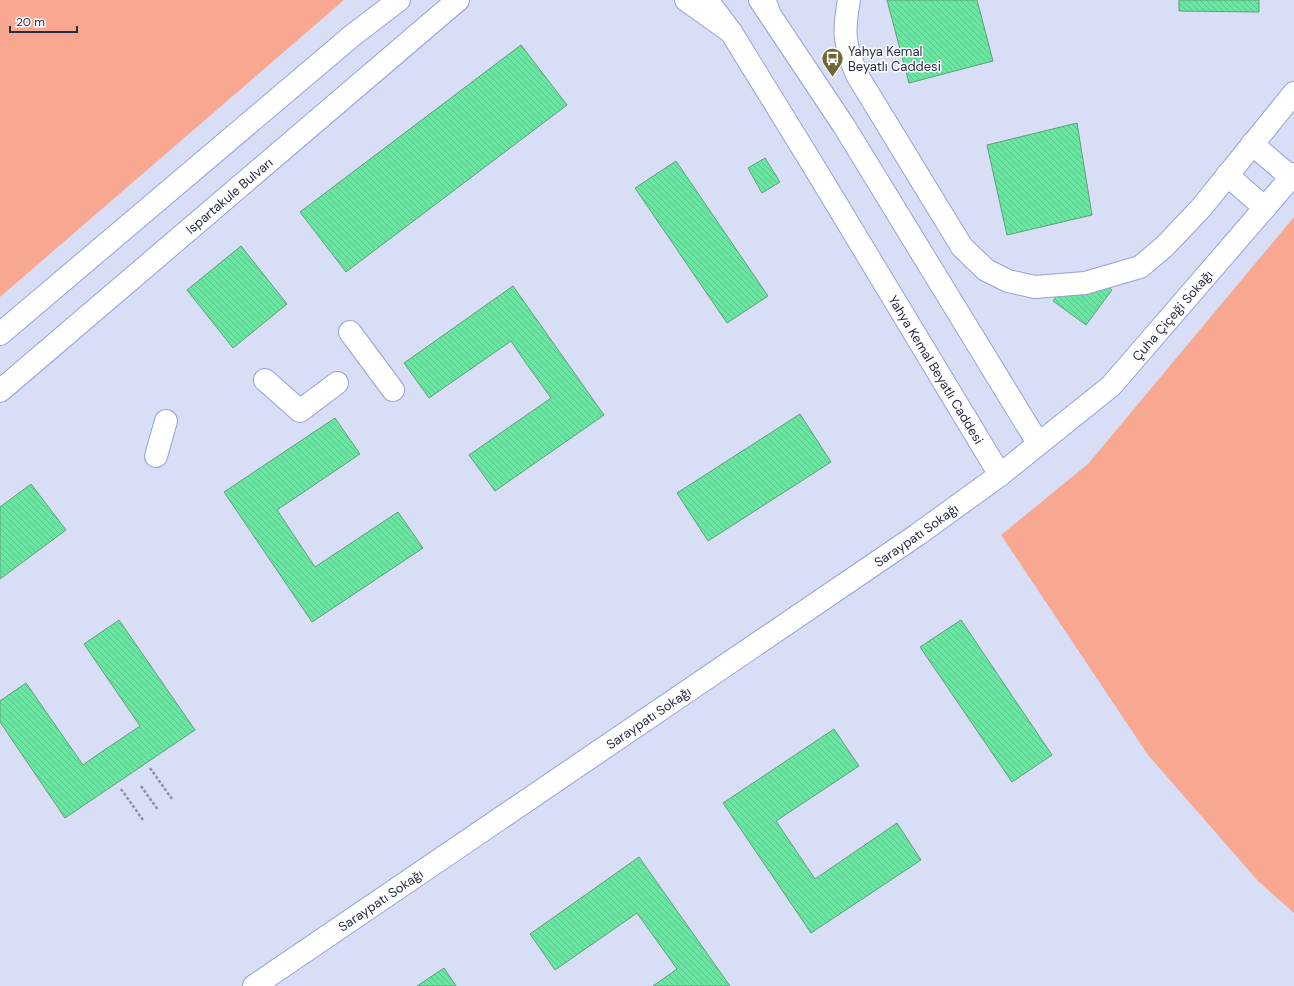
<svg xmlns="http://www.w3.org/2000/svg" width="1294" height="986" viewBox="0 0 1294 986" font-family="'DM Sans',sans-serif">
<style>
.green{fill:#f8a891}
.building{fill:url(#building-back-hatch);stroke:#5f9f79}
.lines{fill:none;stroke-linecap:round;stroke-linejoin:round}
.minor-casing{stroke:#96a0dc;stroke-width:24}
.major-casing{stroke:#96a0dc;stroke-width:24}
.path{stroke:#8d92aa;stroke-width:2.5;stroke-dasharray:3 2;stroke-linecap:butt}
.minor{stroke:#fff;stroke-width:22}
.major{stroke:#fff;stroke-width:22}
.labels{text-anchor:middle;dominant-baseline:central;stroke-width:3;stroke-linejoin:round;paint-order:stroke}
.poi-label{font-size:13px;fill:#272b43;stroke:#fff;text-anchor:start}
.street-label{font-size:13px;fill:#272b43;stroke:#fff}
</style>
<defs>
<pattern id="building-back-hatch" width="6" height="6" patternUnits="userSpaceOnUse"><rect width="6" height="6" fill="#68e7a1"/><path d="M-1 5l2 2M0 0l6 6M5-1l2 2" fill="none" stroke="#5ac68c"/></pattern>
</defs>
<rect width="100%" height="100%" fill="#d9def7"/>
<path class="green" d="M 0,0 L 344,0 L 0,297 Z
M 1294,217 L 1294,913 L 1258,881 L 1148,755 L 1001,535 L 1088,464 Z"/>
<path class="building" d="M 887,0 L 977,0 L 993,61 L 909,83 Z
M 1179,0 L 1259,0 L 1259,12 L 1179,11 Z
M 521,45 L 567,105 L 346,272 L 300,212 Z
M 1077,123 L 1092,215 L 1007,235 L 987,145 Z
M 765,158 L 780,182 L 762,193 L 748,168 Z
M 676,161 L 768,296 L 727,323 L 635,188 Z
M 241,246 L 287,304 L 233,348 L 187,290 Z
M 1104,284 L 1112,290 L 1086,325 L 1053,301 L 1059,292 Z
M 513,286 L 604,415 L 495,491 L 469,455 L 551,398 L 521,356 L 511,341 L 429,398 L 404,363 Z
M 800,414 L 831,462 L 708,541 L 677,493 Z
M 335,418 L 360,454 L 277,510 L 315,567 L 398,512 L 423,548 L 312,622 L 224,492 Z
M 31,484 L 66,530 L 0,579 L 0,507 Z
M 119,620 L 195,730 L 65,818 L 0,722 L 0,701 L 26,683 L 83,765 L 97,755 L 140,726 L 84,644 Z
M 961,620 L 1052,755 L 1012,782 L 920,647 Z
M 834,729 L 859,766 L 776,821 L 815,879 L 897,823 L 921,860 L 811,933 L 723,803 Z
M 639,857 L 730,986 L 653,986 L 677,969 L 637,913 L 555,970 L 530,934 Z
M 444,968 L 456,986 L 417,986 Z"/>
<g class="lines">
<defs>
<g id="minor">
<path id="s1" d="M 707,0 L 731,32 L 816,170 L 1000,475"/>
<path d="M 760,0 L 844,126 L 1038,443"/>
<path d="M 849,0 C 843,32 844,44 857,75 L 962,247 L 986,270 L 1008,281 L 1035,287 L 1085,283 L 1140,267 L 1164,247 L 1201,208 L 1294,93"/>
<path d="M 1252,144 L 1291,177"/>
<path d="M 1227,175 L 1265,208"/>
<path d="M 350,332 L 393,390"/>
<path d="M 265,380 L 300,411 L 337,383"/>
<path d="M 156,456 L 166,421"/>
<path id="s2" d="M 254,986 L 917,535 L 1000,475 L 1111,386 L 1294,174"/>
</g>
<g id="major">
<path d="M 686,0 L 731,32"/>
<path d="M 764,0 L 768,9"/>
<path d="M 0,334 L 353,35 L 399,0"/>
<path id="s3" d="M 0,391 L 458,0"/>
</g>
</defs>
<use href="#minor" class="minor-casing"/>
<use href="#major" class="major-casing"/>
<path class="path" d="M 150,768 L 172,799
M 141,786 L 158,810
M 121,789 L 143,820"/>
<use href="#minor" class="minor"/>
<use href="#major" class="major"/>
</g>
<defs>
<symbol id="bus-pin" viewBox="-11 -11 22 30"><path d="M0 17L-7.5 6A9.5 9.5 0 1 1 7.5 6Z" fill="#726633" stroke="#fff"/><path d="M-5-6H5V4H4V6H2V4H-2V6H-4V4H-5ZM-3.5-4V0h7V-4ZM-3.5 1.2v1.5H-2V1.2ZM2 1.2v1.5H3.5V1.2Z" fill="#fff"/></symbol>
</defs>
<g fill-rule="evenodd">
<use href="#bus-pin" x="820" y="46" width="25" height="34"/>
</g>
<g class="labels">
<g class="poi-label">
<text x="848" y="51">Yahya Kemal<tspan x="848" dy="15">Beyatlı Caddesi</tspan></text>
</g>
<g class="street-label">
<text stroke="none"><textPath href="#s3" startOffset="301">Ispartakule Bulvarı</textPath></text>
<text stroke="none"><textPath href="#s2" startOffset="1140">Çuha Çiçeği Sokağı</textPath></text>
<text stroke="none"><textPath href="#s1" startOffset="435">Yahya Kemal Beyatlı Caddesi</textPath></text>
<text stroke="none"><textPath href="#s2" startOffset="801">Saraypatı Sokağı</textPath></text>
<text stroke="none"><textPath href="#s2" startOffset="477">Saraypatı Sokağı</textPath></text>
<text stroke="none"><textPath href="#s2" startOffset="153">Saraypatı Sokağı</textPath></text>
</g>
</g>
<path d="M10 26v6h67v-6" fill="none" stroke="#272b43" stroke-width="2"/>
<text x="16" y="26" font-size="12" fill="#272b43" stroke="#ffffff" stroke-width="3" paint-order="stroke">20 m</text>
</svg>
